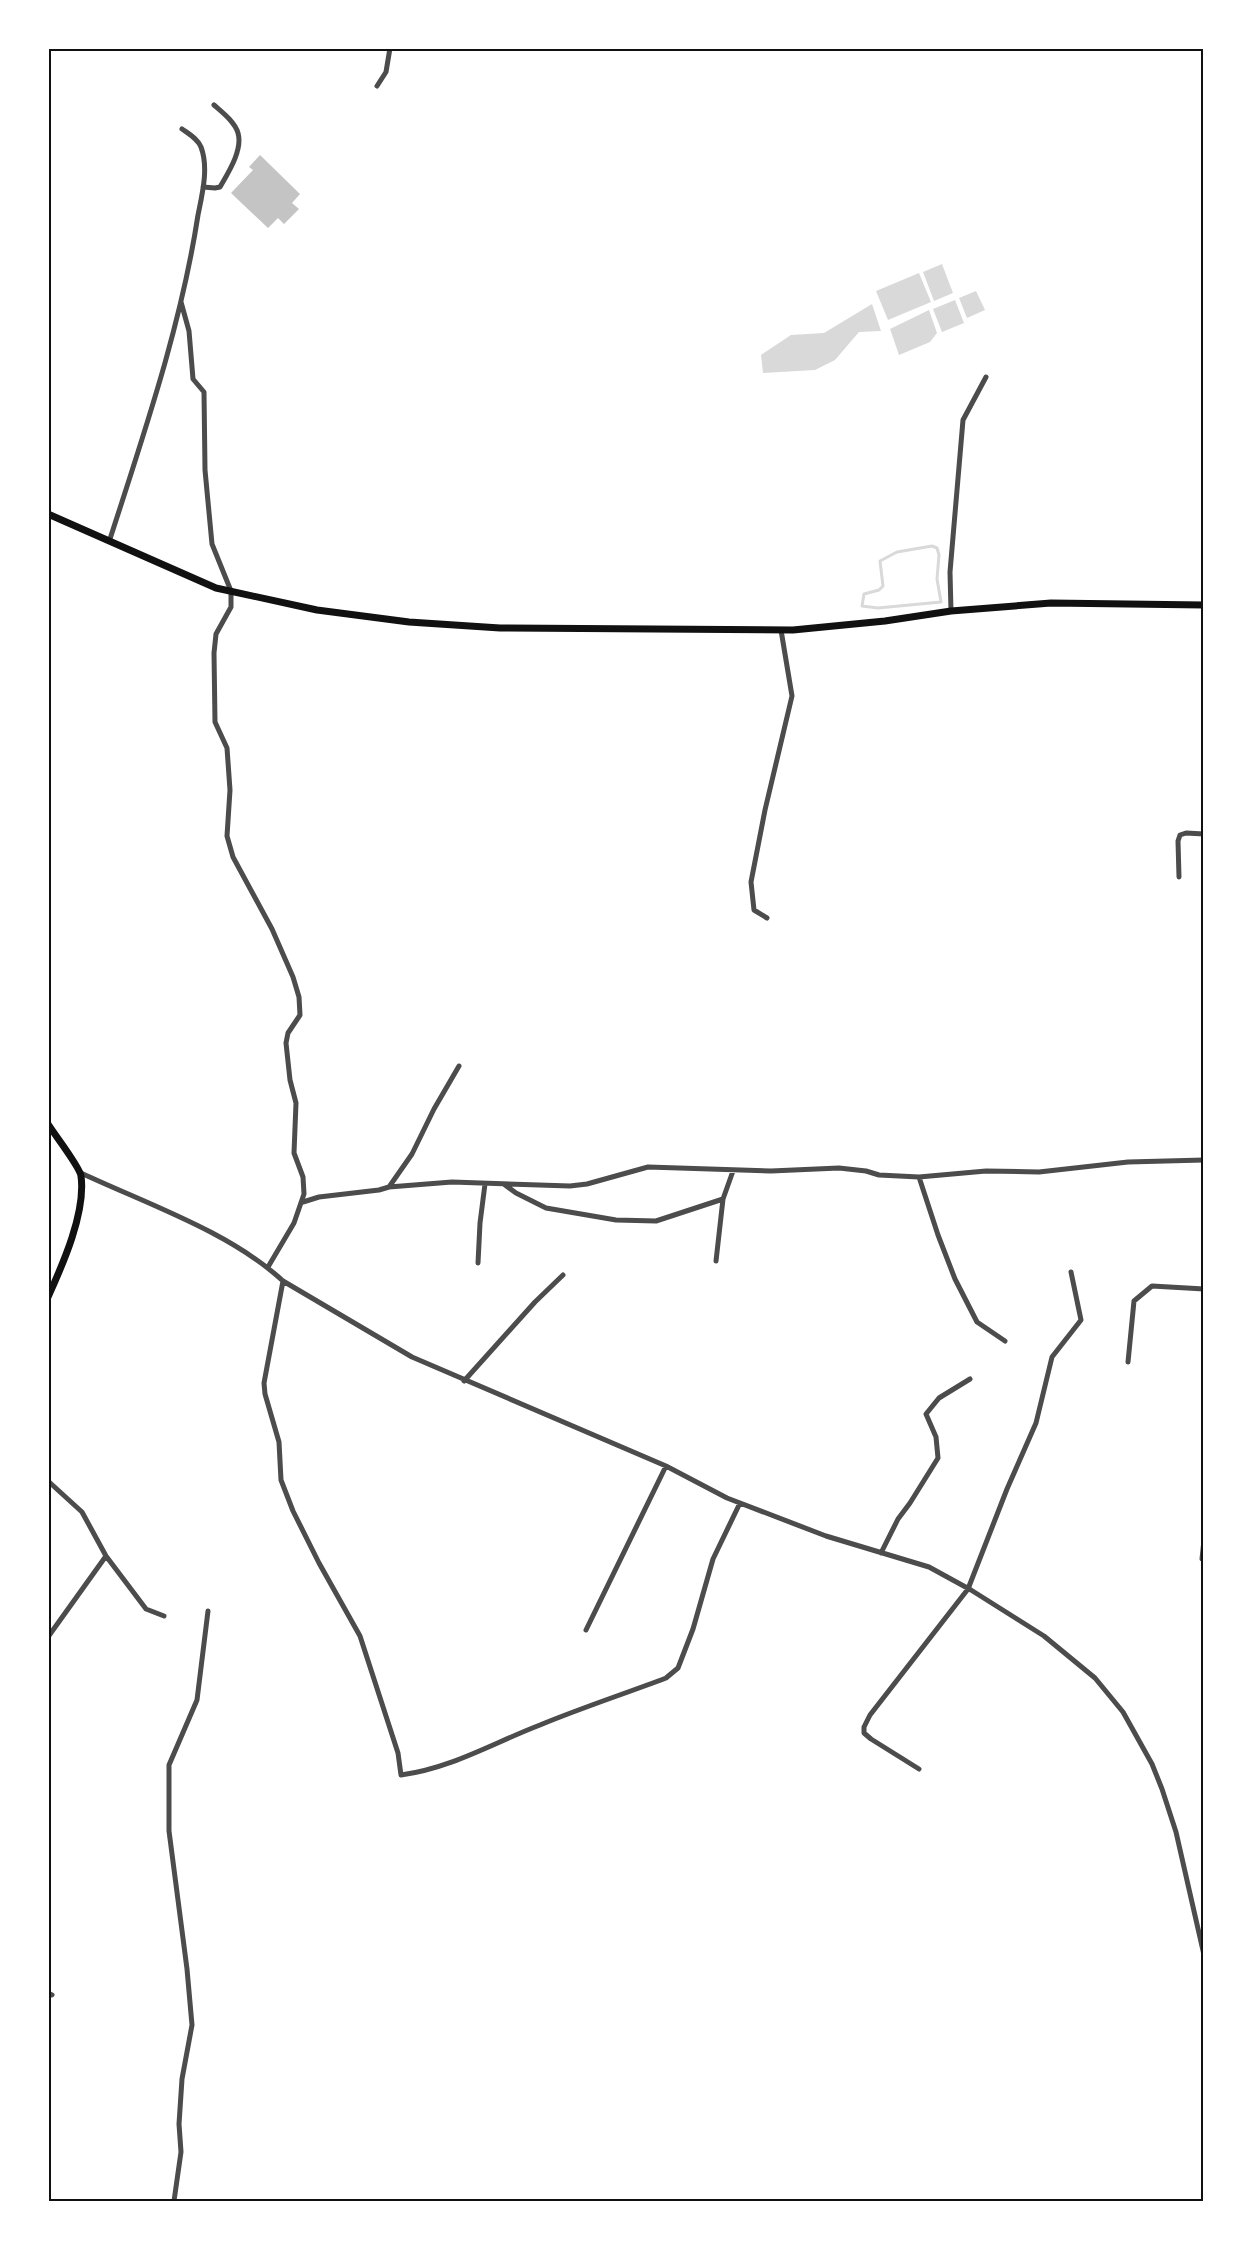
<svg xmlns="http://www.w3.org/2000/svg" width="1252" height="2249" viewBox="0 0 1252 2249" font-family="'Playfair Display',serif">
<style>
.water{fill:#d9d9d9}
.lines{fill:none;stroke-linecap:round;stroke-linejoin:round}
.stream{stroke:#d9d9d9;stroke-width:3}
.building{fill:#c4c4c4}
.minor{stroke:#4c4c4c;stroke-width:5}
.secondary{stroke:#111;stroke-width:7}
.neatline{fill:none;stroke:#111;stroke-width:2}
</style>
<rect width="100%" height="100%" fill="#fff"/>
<path class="water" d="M 942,264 L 953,293 L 934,301 L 923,272 Z
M 919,273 L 931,302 L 888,320 L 876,291 Z
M 976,291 L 985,310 L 967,318 L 959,298 Z
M 955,300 L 964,323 L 942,332 L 933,309 Z
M 872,304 L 881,331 L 859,332 L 835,360 L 815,370 L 763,373 L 761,355 L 791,335 L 824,333 Z
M 929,310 L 937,333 L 930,342 L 899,355 L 890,329 Z"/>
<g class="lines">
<path class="stream" d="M 932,546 L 937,548 L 939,555 L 937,579 L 941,602 L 878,608 L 862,606 L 864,594 L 879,590 L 883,586 L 880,561 L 897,552 Z"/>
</g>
<path class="building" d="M 260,155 L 300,194 L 292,203 L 299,209 L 284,224 L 278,218 L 268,228 L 231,193 L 253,170 L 249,167 Z"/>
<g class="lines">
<path class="minor" d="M 377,86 L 386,72 L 390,48
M 203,187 L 215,188 L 220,187 C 228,173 243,150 238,133 C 235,122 222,112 214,105
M 181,302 L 189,331 L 193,379 L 204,392 L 205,470 L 212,544 L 231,591 L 231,607 L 216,634 L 214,653 L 215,722 L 227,748 L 230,790 L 227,836 L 233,857 L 272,929 L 293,977 L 299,997 L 300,1015 L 288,1033 L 286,1043 L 290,1080 L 296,1103 L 294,1153 L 303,1177 L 304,1194 L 294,1223 L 268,1267
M 110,539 C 144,433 181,326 198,215 C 202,195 209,168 201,147 C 198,139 189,134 182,129
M 951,611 L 950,572 L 963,420 L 986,377
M 1179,877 L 1178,841 L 1180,835 L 1186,833 L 1204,834
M 767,918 L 754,910 L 751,882 L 765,810 L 792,696 L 781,630
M 81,1173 C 147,1204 230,1232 283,1281 L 412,1357 L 666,1466 L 727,1498 L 826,1536 L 929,1567 L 971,1590 L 1044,1636 L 1095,1678 L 1123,1712 L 1152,1764 L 1162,1789 L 1176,1832 L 1204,1955
M 919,1177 L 938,1235 L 955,1279 L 977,1322 L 1005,1341
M 505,1185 L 516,1193 L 546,1208 L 616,1220 L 656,1221 L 723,1199
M 389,1187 L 452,1182 L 570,1186 L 587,1184 L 648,1167 L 771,1171 L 839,1168 L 866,1171 L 879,1175 L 919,1177 L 986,1171 L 1039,1172 L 1128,1162 L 1204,1160
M 303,1202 L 319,1197 L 379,1190 L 389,1187 L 412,1154 L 434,1109 L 459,1066
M 716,1261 L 723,1199 L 733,1171
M 478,1263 L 480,1223 L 485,1184
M 283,1281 L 264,1383 L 265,1394 L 279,1442 L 281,1480 L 293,1511 L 319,1563 L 360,1636 L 398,1753 L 401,1775 C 452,1768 493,1743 540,1725 C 581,1708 624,1694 666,1678 L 678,1668 L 693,1629 L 713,1559 L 740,1503
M 1128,1362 L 1134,1301 L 1152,1286 L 1204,1289
M 464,1381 L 535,1302 L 563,1275
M 48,1481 L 82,1512 L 106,1556 L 146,1609 L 164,1616
M 881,1553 L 898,1519 L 910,1503 L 938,1458 L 936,1437 L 926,1414 L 939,1398 L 970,1379
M 1202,1559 L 1204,1540
M 586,1630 L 666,1466
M 48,1637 L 106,1556
M 919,1769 L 871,1739 L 864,1733 L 864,1727 L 870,1715 L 968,1589 L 1007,1489 L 1036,1423 L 1052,1357 L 1081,1320 L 1071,1272
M 48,1993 L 52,1995
M 174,2201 L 181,2152 L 179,2124 L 182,2079 L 192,2025 L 187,1969 L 169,1831 L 169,1765 L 197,1700 L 208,1611"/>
<path class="secondary" d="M 48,514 L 216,588 L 317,610 L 409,622 L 500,628 L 793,630 L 885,621 L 951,611 L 1051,603 L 1204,605
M 48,1124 C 54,1134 80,1167 81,1176 C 86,1212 63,1264 48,1297"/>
</g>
<rect width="1252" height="2249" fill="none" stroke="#ffffff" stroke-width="99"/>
<rect x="50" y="50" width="1152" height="2150" class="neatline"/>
</svg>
